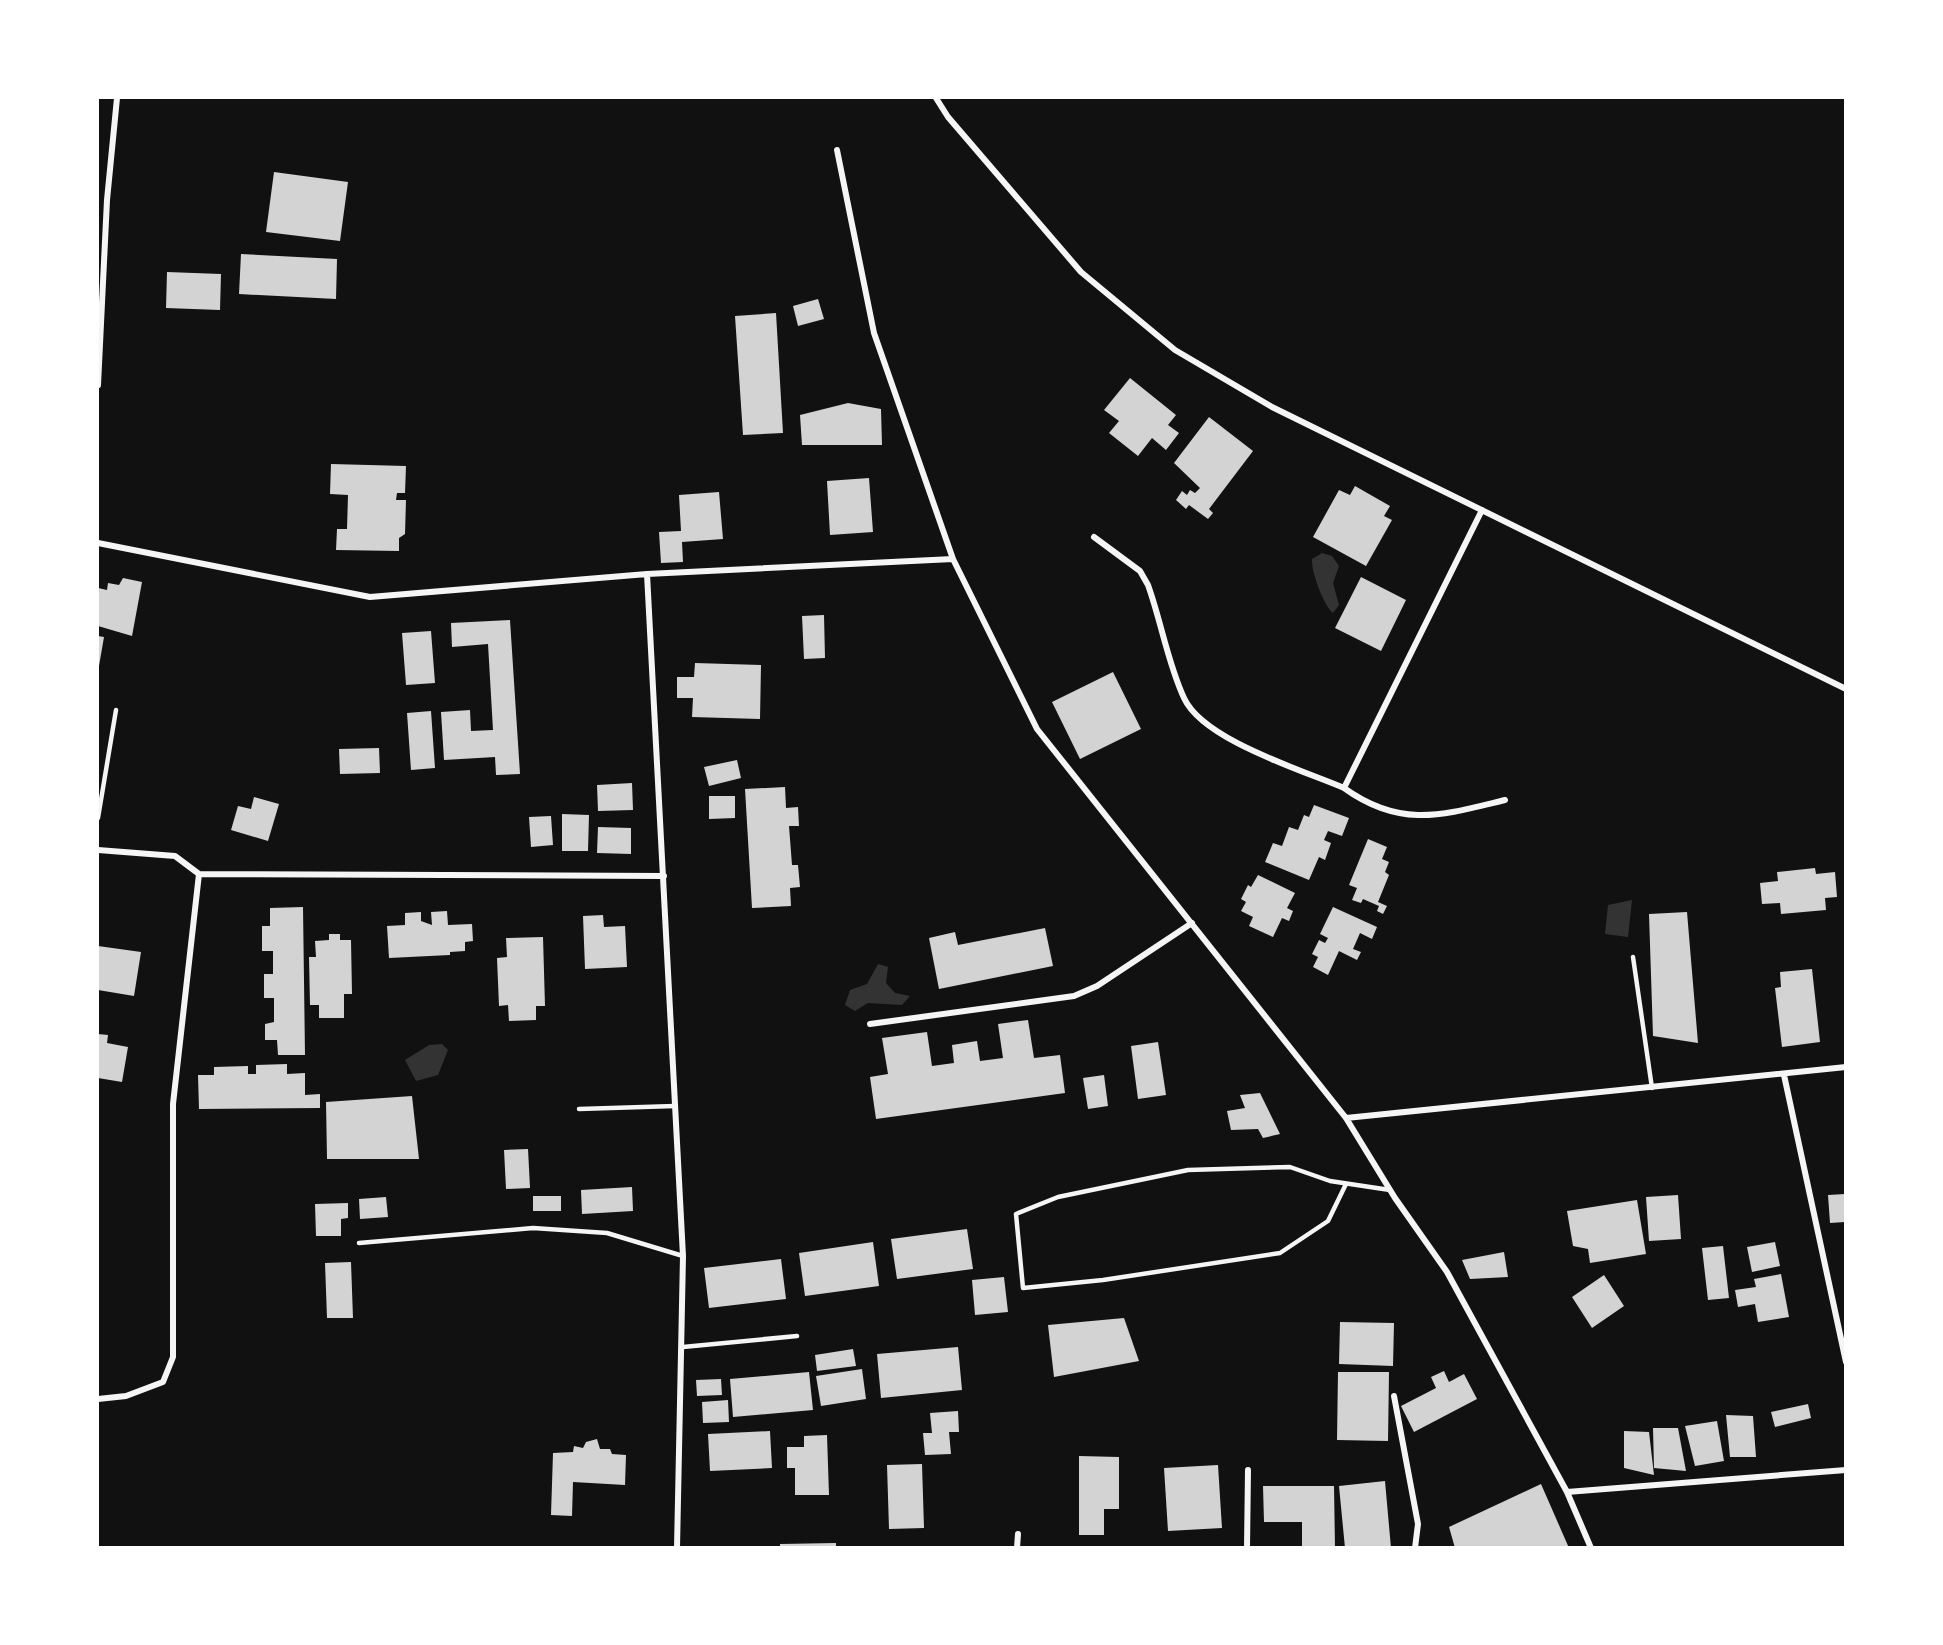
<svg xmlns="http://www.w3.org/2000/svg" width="1943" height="1645" viewBox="0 0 1943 1645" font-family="'Times New Roman',serif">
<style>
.water{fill:#333}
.building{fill:#d3d3d3}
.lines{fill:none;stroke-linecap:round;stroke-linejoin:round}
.service{stroke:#f5f5f5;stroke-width:4.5}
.minor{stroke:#f5f5f5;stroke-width:6}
</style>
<rect width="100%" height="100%" fill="#111"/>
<path class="water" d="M 1322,553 L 1332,556 L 1339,566 L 1333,583 L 1339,605 L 1333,613 C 1324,606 1311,572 1312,559 Z
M 1632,900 L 1628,937 L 1605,934 L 1608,905 Z
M 878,964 L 888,967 L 886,983 L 895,993 L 910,996 L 902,1005 L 868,1003 L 855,1011 L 845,1005 L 850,990 L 867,984 Z
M 442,1044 L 448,1050 L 438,1075 L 416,1081 L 405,1060 L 429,1045 Z"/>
<path class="building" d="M 274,172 L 348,182 L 340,241 L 266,232 Z
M 241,254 L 337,259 L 336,299 L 239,294 Z
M 167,272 L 221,274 L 220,310 L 166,308 Z
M 818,299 L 824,319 L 798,326 L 793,306 Z
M 776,313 L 783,433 L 743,435 L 735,316 Z
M 1130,378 L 1176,415 L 1168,425 L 1179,433 L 1166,450 L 1152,438 L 1138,456 L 1109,433 L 1119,421 L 1104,410 Z
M 848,403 L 881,409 L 882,445 L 802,445 L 800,415 Z
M 1209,417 L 1253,451 L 1209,509 L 1213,513 L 1208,519 L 1189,505 L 1186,509 L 1176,500 L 1182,491 L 1187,495 L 1190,490 L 1195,493 L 1200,488 L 1174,463 Z
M 331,464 L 406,466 L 405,493 L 397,493 L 396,500 L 406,500 L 405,534 L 399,538 L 399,551 L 336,550 L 337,529 L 347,529 L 348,495 L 330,494 Z
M 869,478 L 873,532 L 830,535 L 827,481 Z
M 1355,486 L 1390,506 L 1384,516 L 1392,520 L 1366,566 L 1313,537 L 1339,490 L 1350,495 Z
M 719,492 L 723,539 L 682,542 L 683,562 L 661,563 L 659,532 L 681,531 L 679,495 Z
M 1361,577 L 1406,600 L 1381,651 L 1335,628 Z
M 123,578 L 142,582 L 132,636 L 98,626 L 98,588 L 107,590 L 108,583 L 119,585 Z
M 824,615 L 825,658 L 804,659 L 802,616 Z
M 510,620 L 520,774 L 496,775 L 495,757 L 444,760 L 441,712 L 470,710 L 471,731 L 493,730 L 488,644 L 452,647 L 451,623 Z
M 431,631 L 435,683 L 406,685 L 402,633 Z
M 98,636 L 104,637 L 99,666 L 98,666 Z
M 695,663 L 761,665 L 760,719 L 692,717 L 693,698 L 677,698 L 677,677 L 694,677 Z
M 1113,672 L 1141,729 L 1080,759 L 1052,702 Z
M 431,711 L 435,768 L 411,770 L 407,713 Z
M 379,748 L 380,773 L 340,774 L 339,749 Z
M 737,760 L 741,778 L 709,786 L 704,767 Z
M 632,783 L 633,810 L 598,811 L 597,785 Z
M 785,787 L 786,808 L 798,807 L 799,826 L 789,826 L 792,865 L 798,865 L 800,887 L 790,888 L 791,906 L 752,908 L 745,789 Z
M 709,796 L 735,796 L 735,818 L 709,819 Z
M 254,797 L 279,804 L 268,841 L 231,830 L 238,806 L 251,809 Z
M 1314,805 L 1349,818 L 1342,836 L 1328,831 L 1324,840 L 1331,843 L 1325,860 L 1319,857 L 1309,880 L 1265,862 L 1273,843 L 1282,846 L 1289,827 L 1298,830 L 1304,815 L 1309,817 Z
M 562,814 L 589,815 L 588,851 L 562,851 Z
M 551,816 L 553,845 L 531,847 L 529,817 Z
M 598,827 L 631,828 L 631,854 L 597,853 Z
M 1368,839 L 1387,847 L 1382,859 L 1389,862 L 1385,872 L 1389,875 L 1378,902 L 1387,906 L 1383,914 L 1377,911 L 1379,906 L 1363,899 L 1361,903 L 1352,900 L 1357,888 L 1349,885 Z
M 1815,868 L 1816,874 L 1835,872 L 1837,897 L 1825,898 L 1826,910 L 1781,914 L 1780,903 L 1762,904 L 1760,883 L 1778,881 L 1777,872 Z
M 1258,875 L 1295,893 L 1287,908 L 1293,911 L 1289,921 L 1282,918 L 1273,937 L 1249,926 L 1253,917 L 1241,911 L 1246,902 L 1241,899 L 1248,885 L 1251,887 Z
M 303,907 L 305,1055 L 278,1055 L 277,1040 L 265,1040 L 265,1024 L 274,1022 L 274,998 L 264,998 L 264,974 L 273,974 L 273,951 L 262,951 L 262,926 L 270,926 L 270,908 Z
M 1333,907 L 1377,927 L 1372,939 L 1360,933 L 1353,949 L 1361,952 L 1357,960 L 1339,951 L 1328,975 L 1313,967 L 1318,957 L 1312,954 L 1319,940 L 1325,943 L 1328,938 L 1320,934 Z
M 447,911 L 448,925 L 472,924 L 473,941 L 465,942 L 465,951 L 450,952 L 450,955 L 389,958 L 387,926 L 405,925 L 405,913 L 421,912 L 421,921 L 432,925 L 431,912 Z
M 1687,912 L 1698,1043 L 1653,1036 L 1649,914 Z
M 603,915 L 604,927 L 625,926 L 627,967 L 585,969 L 583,916 Z
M 1045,928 L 1053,966 L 939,989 L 929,938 L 955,932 L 958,945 Z
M 329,934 L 340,934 L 340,940 L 351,940 L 352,994 L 344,994 L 344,1018 L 319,1018 L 319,1005 L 310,1005 L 309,957 L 316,957 L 315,941 L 329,940 Z
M 543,937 L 545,1006 L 536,1006 L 536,1020 L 509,1021 L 508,1005 L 499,1006 L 497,958 L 507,957 L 506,938 Z
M 98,946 L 141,952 L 134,996 L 98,990 Z
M 1812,969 L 1820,1042 L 1782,1047 L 1775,988 L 1781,987 L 1780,972 Z
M 1028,1020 L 1034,1058 L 1060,1055 L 1065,1093 L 876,1119 L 870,1077 L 888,1074 L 882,1038 L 927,1032 L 932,1066 L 954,1063 L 952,1045 L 977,1041 L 980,1061 L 1003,1058 L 998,1024 Z
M 98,1034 L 108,1035 L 107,1043 L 128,1047 L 122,1082 L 98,1078 Z
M 1158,1042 L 1166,1095 L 1138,1099 L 1131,1046 Z
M 287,1064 L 287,1074 L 305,1073 L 305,1095 L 320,1094 L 320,1108 L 199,1109 L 198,1075 L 214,1075 L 214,1067 L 248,1066 L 248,1074 L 256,1074 L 256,1065 Z
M 1104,1075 L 1108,1106 L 1088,1109 L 1083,1078 Z
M 1260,1093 L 1280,1134 L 1263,1138 L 1258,1129 L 1231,1130 L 1227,1111 L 1245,1108 L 1240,1095 Z
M 412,1096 L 419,1159 L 327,1159 L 326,1102 Z
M 528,1149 L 530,1188 L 506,1189 L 504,1150 Z
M 632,1187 L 633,1211 L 582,1214 L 581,1190 Z
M 1845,1194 L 1845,1222 L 1830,1223 L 1828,1195 Z
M 1678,1195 L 1681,1239 L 1649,1241 L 1646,1197 Z
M 533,1196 L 561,1196 L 561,1211 L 533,1211 Z
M 386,1197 L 388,1217 L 360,1219 L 359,1199 Z
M 1637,1200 L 1646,1254 L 1590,1263 L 1588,1249 L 1573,1246 L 1567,1211 Z
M 348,1203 L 348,1218 L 341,1219 L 341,1236 L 316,1236 L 315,1204 Z
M 967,1229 L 973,1269 L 897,1279 L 891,1239 Z
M 873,1242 L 879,1286 L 805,1296 L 799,1253 Z
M 1775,1242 L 1780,1266 L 1752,1272 L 1747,1247 Z
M 1723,1246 L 1729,1298 L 1708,1300 L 1702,1248 Z
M 1504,1252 L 1508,1277 L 1470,1279 L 1462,1260 Z
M 781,1259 L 786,1299 L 709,1308 L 704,1268 Z
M 351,1262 L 353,1318 L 327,1318 L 325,1263 Z
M 1781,1274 L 1789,1317 L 1758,1322 L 1755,1304 L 1738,1307 L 1735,1290 L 1756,1287 L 1754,1279 Z
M 1604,1275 L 1624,1306 L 1592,1328 L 1572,1297 Z
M 1004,1277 L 1008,1312 L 975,1315 L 972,1280 Z
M 1124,1318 L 1139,1361 L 1054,1377 L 1048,1325 Z
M 1340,1322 L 1394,1323 L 1393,1366 L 1339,1364 Z
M 958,1347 L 962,1390 L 881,1398 L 877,1354 Z
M 853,1349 L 856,1366 L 817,1371 L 815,1355 Z
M 862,1369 L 866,1399 L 821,1406 L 816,1376 Z
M 1444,1371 L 1449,1382 L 1464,1374 L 1477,1399 L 1414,1432 L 1401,1406 L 1436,1388 L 1431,1377 Z
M 809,1372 L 813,1410 L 733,1417 L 730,1379 Z
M 1338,1372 L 1389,1372 L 1388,1441 L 1337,1440 Z
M 721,1379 L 722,1395 L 697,1396 L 696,1380 Z
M 728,1400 L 729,1422 L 703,1423 L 702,1402 Z
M 1808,1404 L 1811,1418 L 1775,1427 L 1771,1412 Z
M 958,1411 L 959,1432 L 949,1432 L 951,1454 L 925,1455 L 923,1433 L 932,1433 L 930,1413 Z
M 1726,1415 L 1753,1416 L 1756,1457 L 1730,1457 Z
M 1717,1421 L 1724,1461 L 1695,1466 L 1685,1426 Z
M 1653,1428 L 1678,1428 L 1686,1471 L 1654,1468 Z
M 770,1431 L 772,1468 L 710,1471 L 708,1434 Z
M 1624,1431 L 1649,1432 L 1654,1475 L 1624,1468 Z
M 827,1435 L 829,1495 L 795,1495 L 795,1468 L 787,1468 L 787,1447 L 804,1447 L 804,1436 Z
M 597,1439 L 600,1449 L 610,1449 L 612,1454 L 626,1455 L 625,1485 L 573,1482 L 572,1516 L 551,1515 L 553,1453 L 573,1452 L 574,1446 L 583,1448 L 586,1442 Z
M 1079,1456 L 1119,1457 L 1119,1509 L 1104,1509 L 1104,1535 L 1079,1535 Z
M 922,1464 L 924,1528 L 889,1529 L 887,1465 Z
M 1218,1465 L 1222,1528 L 1168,1531 L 1164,1468 Z
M 1385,1481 L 1391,1548 L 1345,1548 L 1339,1486 Z
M 1541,1484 L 1569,1548 L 1455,1548 L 1449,1527 Z
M 1263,1486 L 1334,1486 L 1335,1548 L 1302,1548 L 1302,1522 L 1264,1522 Z
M 836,1543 L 836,1548 L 780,1548 L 780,1544 Z"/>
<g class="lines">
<path class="service" d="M 98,818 L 116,710
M 1633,957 L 1652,1088
M 579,1109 L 675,1106
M 1346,1184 L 1328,1221 L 1280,1253 L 1103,1280 L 1023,1288 L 1016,1214 L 1058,1197 L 1188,1170 L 1290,1167 L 1330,1181 L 1390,1190
M 359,1243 L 533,1228 L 607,1233 L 683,1256
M 683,1347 L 797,1336"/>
<path class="minor" d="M 936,98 L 948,117 L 1081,272 L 1175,350 L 1272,407 L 1846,689
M 837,150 L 874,333 L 953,559 L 1037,729 L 1346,1118 L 1395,1198 L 1447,1272 L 1567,1492 L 1591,1548
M 98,385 L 107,200 L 117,98
M 1482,510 L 1344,788 C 1401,829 1443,815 1505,800
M 1094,537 L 1140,571 L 1148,585 C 1161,621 1168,664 1184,698 C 1203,740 1302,770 1344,788
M 98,543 L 370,597 L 647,574 L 953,559
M 647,574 L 683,1256 L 677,1548
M 98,850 L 175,856 L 199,874
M 870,1024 L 1074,996 L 1097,986 L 1192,923
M 1784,1075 L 1846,1362
M 1346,1118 L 1846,1067
M 1394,1396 L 1418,1524 L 1415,1548
M 98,1399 L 126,1396 L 163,1382 L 173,1357 L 173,1104 L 199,874 L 664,876
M 1567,1492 L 1846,1470
M 1017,1548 L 1018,1534
M 1247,1548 L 1248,1470"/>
</g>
<rect width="1943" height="1645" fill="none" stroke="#ffffff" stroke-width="198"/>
</svg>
